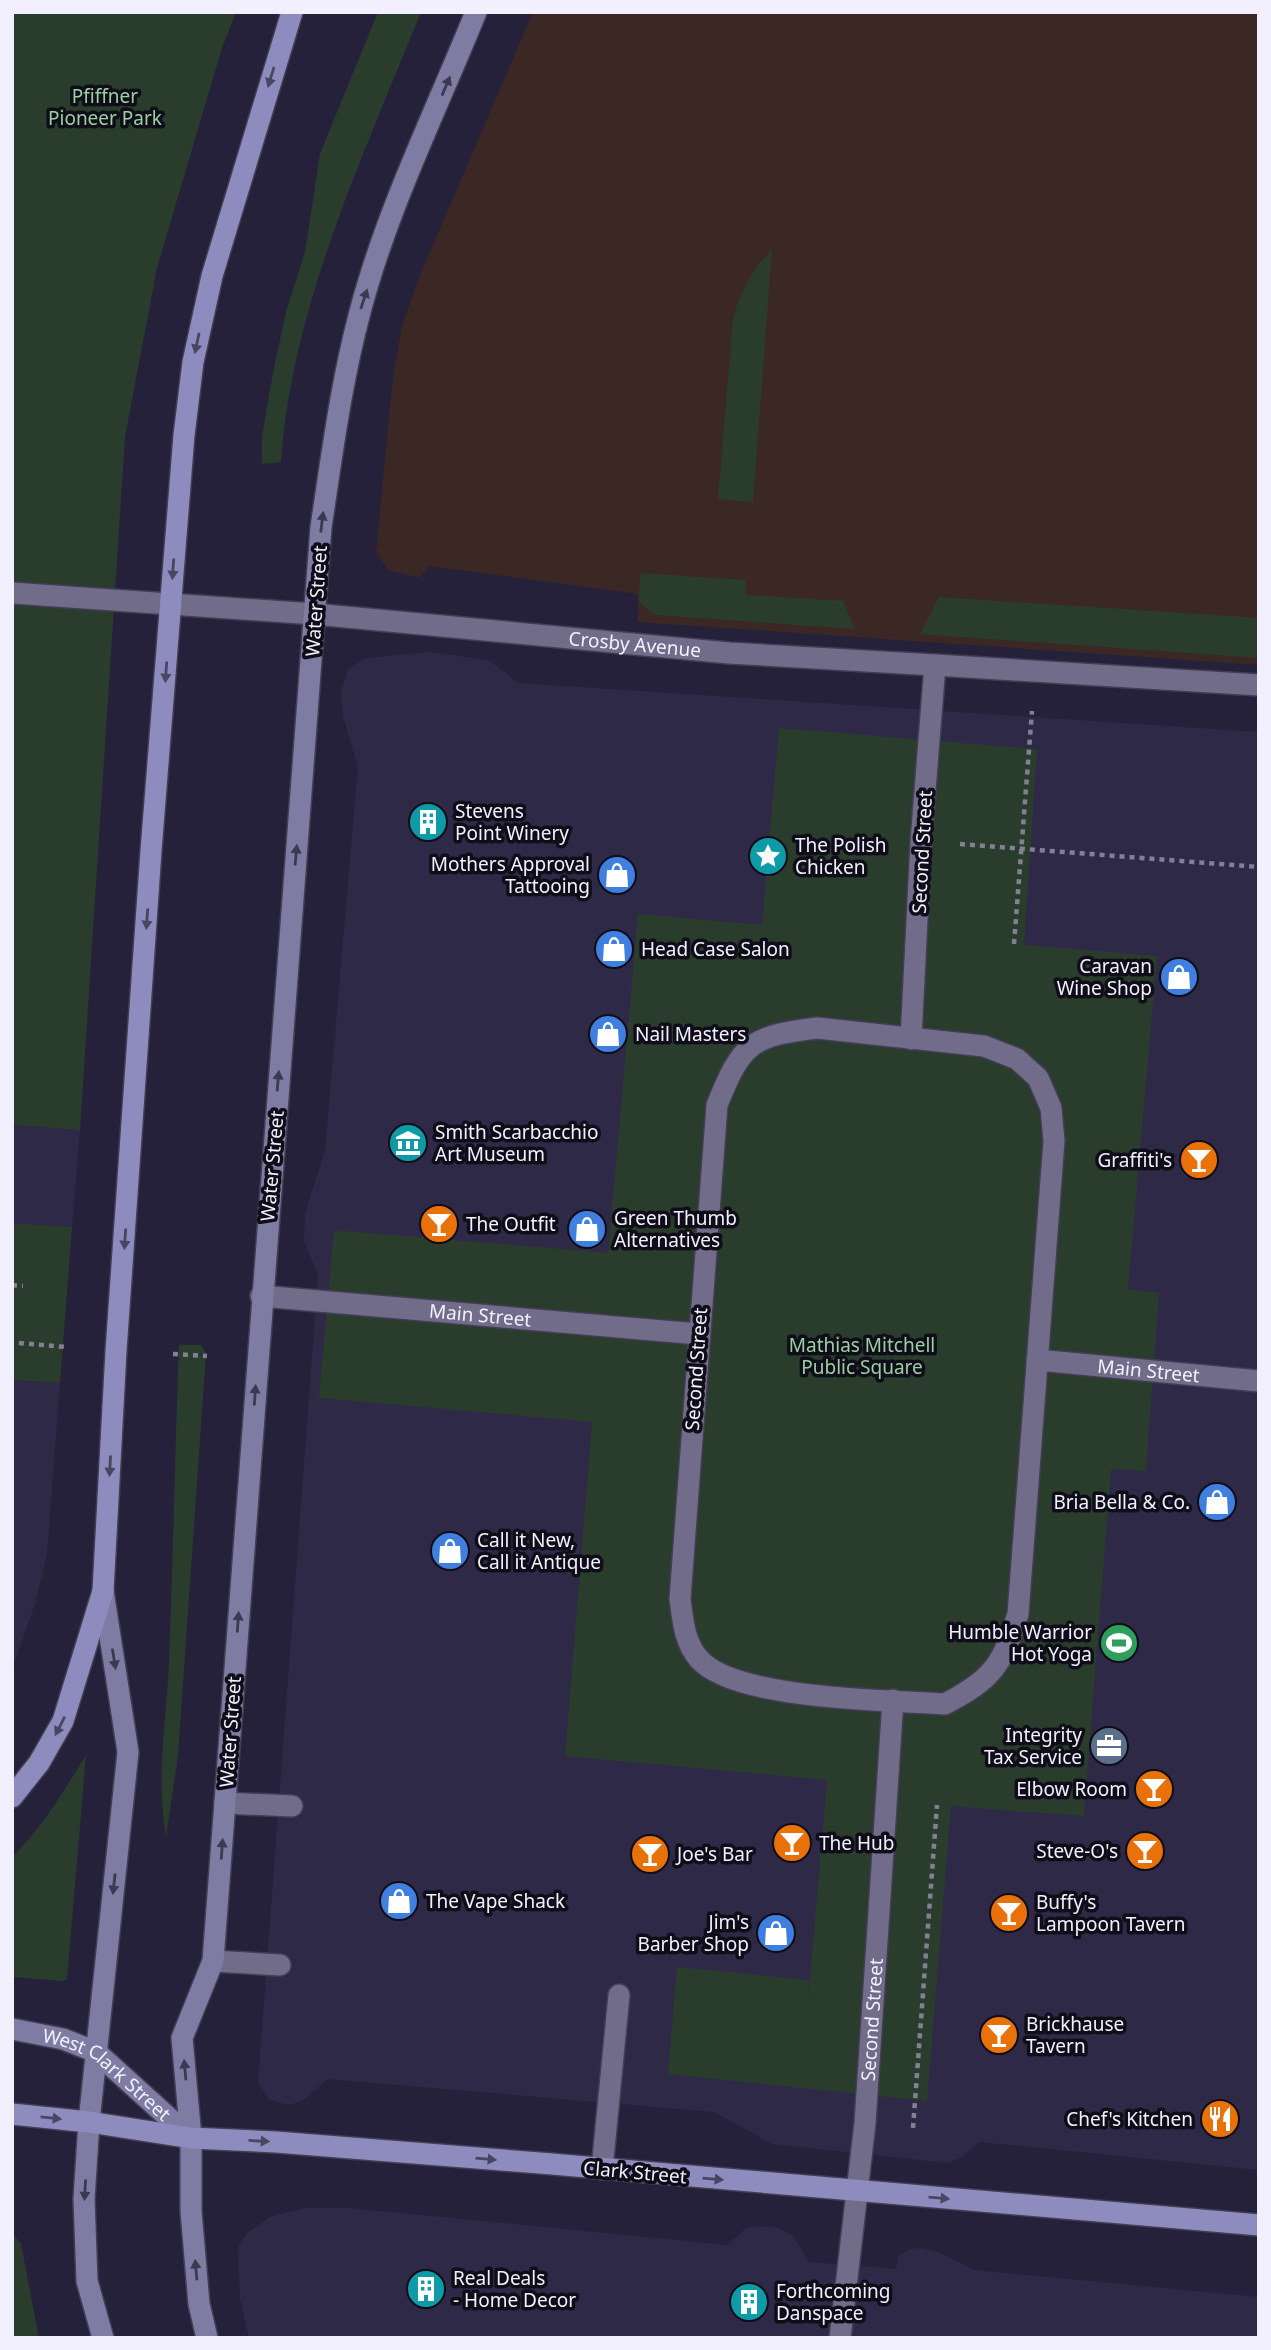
<svg xmlns="http://www.w3.org/2000/svg" width="1271" height="2350" viewBox="0 0 1271 2350" font-family="'Noto Sans',sans-serif">
<style>
.built{fill:#2f2948}
.education{fill:#3b2724}
.green{fill:#2a3d2d}
.lines{fill:none;stroke-linecap:round;stroke-linejoin:round}
.lane-casing{stroke:#413d52;stroke-width:24}
.street-casing{stroke:#413d52;stroke-width:24}
.secondary-casing{stroke:#413d52;stroke-width:24}
.primary-casing{stroke:#413d52;stroke-width:24}
.path{stroke:#838094;stroke-width:4.5;stroke-dasharray:5 5;stroke-linecap:butt}
.lane{stroke:#706c89;stroke-width:21}
.street{stroke:#706c89;stroke-width:21}
.secondary{stroke:#7f7ca4;stroke-width:21}
.primary{stroke:#8e8cbf;stroke-width:21}
.oneway{fill:#484663}
.oneway2{fill:#3c3950}
.labels{text-anchor:middle;dominant-baseline:central;stroke-width:7;stroke-linejoin:round;paint-order:stroke}
.park-label{font-size:19px;fill:#9bd0a4;stroke:#0f0d18}
.street-label{font-size:19px;fill:#f2f0fe;stroke:#0f0d18}
.poi-label{font-size:19px;fill:#f2f0fe;stroke:#0f0d18;text-anchor:start}
</style>
<rect width="100%" height="100%" fill="#26213a"/>
<path class="built" d="M 431,652 L 488,660 L 519,683 L 1259,732 L 1259,2170 L 980,2142 L 962,2157 L 948,2163 L 772,2144 L 714,2112 L 328,2079 L 302,2101 L 289,2105 L 270,2100 L 258,2083 L 318,1275 L 304,1241 L 305,1213 L 325,1151 L 358,766 L 343,717 L 341,691 L 349,668 L 366,658 Z
M 12,1125 L 80,1130 L 72,1227 L 12,1223 Z
M 12,1380 L 60,1383 L 47,1554 L 35,1604 L 12,1670 Z
M 305,2208 L 349,2208 L 727,2245 L 745,2229 L 758,2226 L 779,2228 L 793,2236 L 809,2262 L 896,2269 L 898,2257 L 908,2250 L 920,2248 L 938,2252 L 974,2270 L 1259,2297 L 1259,2338 L 249,2338 L 240,2299 L 238,2247 L 248,2232 L 272,2216 Z"/>
<path class="education" d="M 533,12 L 1259,12 L 1259,665 L 638,622 L 638,594 L 429,566 L 420,578 L 388,570 L 376,552 L 393,377 L 402,325 L 420,275 Z"/>
<path class="green" d="M 12,12 L 236,12 L 222,48 L 157,268 L 125,437 L 80,1130 L 12,1125 Z
M 378,12 L 421,12 C 363,156 292,306 281,462 L 262,464 L 262,436 L 273,373 L 286,312 L 305,252 L 320,154 Z
M 772,249 L 753,502 L 718,499 L 733,318 C 741,291 752,270 772,249 Z
M 640,573 L 746,580 L 746,595 L 843,601 L 855,629 L 657,615 L 649,611 L 639,602 Z
M 939,597 L 1259,618 L 1259,658 L 920,634 Z
M 779,728 L 1037,749 L 1024,945 L 1157,956 L 1128,1289 L 1159,1293 L 1146,1471 L 1111,1469 L 1084,1816 L 951,1806 L 927,2101 L 668,2074 L 677,1967 L 809,1980 L 808,2002 L 827,1780 L 565,1756 L 592,1422 L 319,1398 L 334,1230 L 608,1253 L 638,914 L 762,925 Z
M 12,1223 L 72,1227 L 60,1383 L 12,1380 Z
M 179,1345 L 201,1345 L 206,1353 L 178,1755 L 166,1837 C 156,1775 166,1724 169,1663 C 173,1557 175,1451 179,1345 Z
M 86,1755 L 67,1979 L 62,1981 L 12,1977 L 12,1857 C 42,1828 64,1791 86,1755 Z
M 12,2233 L 21,2244 L 39,2338 L 12,2338 Z"/>
<g class="lines">
<defs>
<path id="lane" d="M 935,665 L 1259,685
M 225,1803 L 292,1806
M 213,1961 L 280,1965
M 602,2169 L 619,1995"/>
<g id="street">
<path id="s1" d="M 12,593 L 314,614 L 729,653 L 935,665 L 921,841 L 911,1039"/>
<path d="M 817,1028 L 984,1046 L 1017,1059 L 1038,1078 L 1051,1108 L 1054,1141 L 1018,1614 C 1002,1665 993,1679 945,1704 C 889,1700 735,1700 699,1659 C 684,1642 683,1620 680,1599 L 717,1105 C 742,1043 751,1036 817,1028 Z"/>
<path id="s2" d="M 261,1296 L 698,1334"/>
<path id="s3" d="M 1037,1360 L 1259,1381"/>
<path id="s4" d="M 840,2338 L 865,2123 L 893,1700"/>
</g>
<g id="secondary">
<path id="s5" d="M 12,2029 L 63,2039 L 96,2052 L 191,2138"/>
<path d="M 103,2338 L 87,2281 L 84,2199 L 89,2122 L 128,1752 L 103,1591"/>
<path d="M 207,2338 L 199,2304 L 191,2211 L 191,2138 L 182,2038 L 213,1961 L 321,527 C 332,455 341,383 360,312 C 387,209 436,111 476,12"/>
</g>
<path id="primary" d="M 12,1797 L 39,1763 L 63,1721 L 103,1591 L 116,1351 L 151,851 L 184,435 L 193,362 L 212,276 L 292,12
M 12,2114 L 89,2122 L 191,2138 L 276,2142 L 552,2164 L 1259,2225"/>
</defs>
<use href="#lane" class="lane-casing"/>
<use href="#street" class="street-casing"/>
<use href="#secondary" class="secondary-casing"/>
<use href="#primary" class="primary-casing"/>
<path class="path" d="M 960,844 L 1259,867
M 1014,944 L 1032,711
M 12,1285 L 23,1286
M 19,1343 L 66,1347
M 173,1354 L 207,1356
M 913,2128 L 937,1805"/>
<use href="#lane" class="lane"/>
<use href="#street" class="street"/>
<use href="#secondary" class="secondary"/>
<use href="#primary" class="primary"/>
</g>
<defs><path id="oneway-solid" d="M-6-.8H1V-3.2L6.5 0L1 3.2V.8H-6Z" transform="scale(1.75)"/></defs>
<g class="oneway">
<use href="#oneway-solid" transform="translate(271 77) rotate(107)"/>
<use href="#oneway-solid" transform="translate(197 343) rotate(102)"/>
<use href="#oneway-solid" transform="translate(173 569) rotate(94)"/>
<use href="#oneway-solid" transform="translate(166 672) rotate(94)"/>
<use href="#oneway-solid" transform="translate(147 919) rotate(94)"/>
<use href="#oneway-solid" transform="translate(125 1239) rotate(94)"/>
<use href="#oneway-solid" transform="translate(110 1466) rotate(93)"/>
<use href="#oneway-solid" transform="translate(60 1726) rotate(117)"/>
<use href="#oneway-solid" transform="translate(51 2118) rotate(6)"/>
<use href="#oneway-solid" transform="translate(259 2141) rotate(3)"/>
<use href="#oneway-solid" transform="translate(486 2159) rotate(5)"/>
<use href="#oneway-solid" transform="translate(713 2179) rotate(5)"/>
<use href="#oneway-solid" transform="translate(939 2198) rotate(5)"/>
</g>
<g class="oneway2">
<use href="#oneway-solid" transform="translate(446 86) rotate(-67)"/>
<use href="#oneway-solid" transform="translate(364 299) rotate(-72)"/>
<use href="#oneway-solid" transform="translate(322 522) rotate(-83)"/>
<use href="#oneway-solid" transform="translate(296 855) rotate(-85)"/>
<use href="#oneway-solid" transform="translate(278 1081) rotate(-85)"/>
<use href="#oneway-solid" transform="translate(255 1395) rotate(-86)"/>
<use href="#oneway-solid" transform="translate(238 1622) rotate(-86)"/>
<use href="#oneway-solid" transform="translate(114 1659) rotate(81)"/>
<use href="#oneway-solid" transform="translate(222 1849) rotate(-86)"/>
<use href="#oneway-solid" transform="translate(114 1884) rotate(96)"/>
<use href="#oneway-solid" transform="translate(185 2070) rotate(-95)"/>
<use href="#oneway-solid" transform="translate(85 2190) rotate(93)"/>
<use href="#oneway-solid" transform="translate(196 2270) rotate(-95)"/>
</g>
<defs>
<symbol id="building-disc" viewBox="-11 -11 22 22"><circle r="9.5" fill="#0f9aa8" stroke="#0f0d18"/><path d="M-4-6H4V6H1V3H-1V6H-4ZM-2.5-4.3h1.7v1.8h-1.7ZM.8-4.3h1.7v1.8H.8ZM-2.5-1h1.7V.8h-1.7ZM.8-1h1.7V.8H.8Z" fill="#fff"/></symbol>
<symbol id="sight-disc" viewBox="-11 -11 22 22"><circle r="9.5" fill="#0f9aa8" stroke="#0f0d18"/><path d="M0-6L1.8-2.2L6-1.7L2.9 1.2L3.7 5.4L0 3.3L-3.7 5.4L-2.9 1.2L-6-1.7L-1.8-2.2Z" fill="#fff"/></symbol>
<symbol id="shop-disc" viewBox="-11 -11 22 22"><circle r="9.5" fill="#3f7fe0" stroke="#0f0d18"/><path d="M-5-2.5h2.3a2.7 3.5 0 0 1 5.4 0H5L5.5 6h-11ZM-1.5-2.5h3a1.5 2.3 0 0 0-3 0Z" fill="#fff"/></symbol>
<symbol id="museum-disc" viewBox="-11 -11 22 22"><circle r="9.5" fill="#0f9aa8" stroke="#0f0d18"/><path d="M0-6L6-3V-2H-6V-3ZM-5-1h2V3h-2ZM-1-1h2V3h-2ZM3-1h2V3H3ZM-6 4H6V6H-6Z" fill="#fff"/></symbol>
<symbol id="bar-disc" viewBox="-11 -11 22 22"><circle r="9.5" fill="#e8710a" stroke="#0f0d18"/><path d="M-6-5H6L.8 .8V4.5H3.5V6h-7V4.5H-.8V.8Z" fill="#fff"/></symbol>
<symbol id="stadium-disc" viewBox="-11 -11 22 22"><circle r="9.5" fill="#2e9e5b" stroke="#0f0d18"/><path d="M0-5a6.5 5 0 1 0 0 10a6.5 5 0 1 0 0-10ZM-3.5-1.8h7v3.6h-7Z" fill="#fff"/></symbol>
<symbol id="office-disc" viewBox="-11 -11 22 22"><circle r="9.5" fill="#5c6f8a" stroke="#0f0d18"/><path d="M-6-3h4V-5.5h4V-3h4V5H-6ZM-1-4.5V-3h2v-1.5ZM-6 0V1H6V0Z" fill="#fff"/></symbol>
<symbol id="restaurant-disc" viewBox="-11 -11 22 22"><circle r="9.5" fill="#e8710a" stroke="#0f0d18"/><path d="M-5-6h1v4h1v-4h1v4h1v-4h1v5L-1.5 .5V6h-2V.5L-5-1ZM5-6V6H3V1.5H1.5Q1.5-4 5-6Z" fill="#fff"/></symbol>
</defs>
<g fill-rule="evenodd">
<use href="#building-disc" x="406" y="800" width="44" height="44"/>
<use href="#sight-disc" x="746" y="834" width="44" height="44"/>
<use href="#shop-disc" x="595" y="853" width="44" height="44"/>
<use href="#shop-disc" x="592" y="927" width="44" height="44"/>
<use href="#shop-disc" x="1157" y="955" width="44" height="44"/>
<use href="#shop-disc" x="586" y="1012" width="44" height="44"/>
<use href="#museum-disc" x="386" y="1121" width="44" height="44"/>
<use href="#bar-disc" x="1177" y="1138" width="44" height="44"/>
<use href="#bar-disc" x="417" y="1202" width="44" height="44"/>
<use href="#shop-disc" x="565" y="1207" width="44" height="44"/>
<use href="#shop-disc" x="1195" y="1480" width="44" height="44"/>
<use href="#shop-disc" x="428" y="1529" width="44" height="44"/>
<use href="#stadium-disc" x="1097" y="1621" width="44" height="44"/>
<use href="#office-disc" x="1087" y="1724" width="44" height="44"/>
<use href="#bar-disc" x="1132" y="1767" width="44" height="44"/>
<use href="#bar-disc" x="770" y="1821" width="44" height="44"/>
<use href="#bar-disc" x="1123" y="1829" width="44" height="44"/>
<use href="#bar-disc" x="628" y="1832" width="44" height="44"/>
<use href="#shop-disc" x="377" y="1879" width="44" height="44"/>
<use href="#bar-disc" x="987" y="1891" width="44" height="44"/>
<use href="#shop-disc" x="754" y="1911" width="44" height="44"/>
<use href="#bar-disc" x="977" y="2013" width="44" height="44"/>
<use href="#restaurant-disc" x="1198" y="2097" width="44" height="44"/>
<use href="#building-disc" x="404" y="2267" width="44" height="44"/>
<use href="#building-disc" x="727" y="2280" width="44" height="44"/>
</g>
<g class="labels">
<g class="park-label">
<text x="105" y="96">Pfiffner<tspan x="105" dy="22">Pioneer Park</tspan></text>
<text x="862" y="1345">Mathias Mitchell<tspan x="862" dy="22">Public Square</tspan></text>
</g>
<g class="street-label">
<text transform="translate(316 601) rotate(-86)">Water Street</text>
<text stroke="none"><textPath href="#s1" startOffset="625">Crosby Avenue</textPath></text>
<text transform="translate(922 852) rotate(-87)">Second Street</text>
<text transform="translate(272 1166) rotate(-85)">Water Street</text>
<text stroke="none"><textPath href="#s2" startOffset="220">Main Street</textPath></text>
<text transform="translate(696 1369) rotate(-86)">Second Street</text>
<text stroke="none"><textPath href="#s3" startOffset="112">Main Street</textPath></text>
<text transform="translate(230 1732) rotate(-86)">Water Street</text>
<text stroke="none"><textPath href="#s4" startOffset="320">Second Street</textPath></text>
<text stroke="none"><textPath href="#s5" startOffset="108">West Clark Street</textPath></text>
<text transform="translate(635 2172) rotate(5)">Clark Street</text>
</g>
<g class="poi-label">
<text x="455" y="811">Stevens<tspan x="455" dy="22">Point Winery</tspan></text>
<text x="795" y="845">The Polish<tspan x="795" dy="22">Chicken</tspan></text>
<text x="590" y="864" text-anchor="end">Mothers Approval<tspan x="590" dy="22">Tattooing</tspan></text>
<text x="641" y="949">Head Case Salon</text>
<text x="1152" y="966" text-anchor="end">Caravan<tspan x="1152" dy="22">Wine Shop</tspan></text>
<text x="635" y="1034">Nail Masters</text>
<text x="435" y="1132">Smith Scarbacchio<tspan x="435" dy="22">Art Museum</tspan></text>
<text x="1172" y="1160" text-anchor="end">Graffiti's</text>
<text x="614" y="1218">Green Thumb<tspan x="614" dy="22">Alternatives</tspan></text>
<text x="466" y="1224">The Outfit</text>
<text x="1190" y="1502" text-anchor="end">Bria Bella &amp; Co.</text>
<text x="477" y="1540">Call it New,<tspan x="477" dy="22">Call it Antique</tspan></text>
<text x="1092" y="1632" text-anchor="end">Humble Warrior<tspan x="1092" dy="22">Hot Yoga</tspan></text>
<text x="1082" y="1735" text-anchor="end">Integrity<tspan x="1082" dy="22">Tax Service</tspan></text>
<text x="1127" y="1789" text-anchor="end">Elbow Room</text>
<text x="819" y="1843">The Hub</text>
<text x="1118" y="1851" text-anchor="end">Steve-O's</text>
<text x="677" y="1854">Joe's Bar</text>
<text x="426" y="1901">The Vape Shack</text>
<text x="1036" y="1902">Buffy's<tspan x="1036" dy="22">Lampoon Tavern</tspan></text>
<text x="749" y="1922" text-anchor="end">Jim's<tspan x="749" dy="22">Barber Shop</tspan></text>
<text x="1026" y="2024">Brickhause<tspan x="1026" dy="22">Tavern</tspan></text>
<text x="1193" y="2119" text-anchor="end">Chef's Kitchen</text>
<text x="453" y="2278">Real Deals<tspan x="453" dy="22">- Home Decor</tspan></text>
<text x="776" y="2291">Forthcoming<tspan x="776" dy="22">Danspace</tspan></text>
</g>
</g>
<rect width="1271" height="2350" fill="none" stroke="#f2f0fe" stroke-width="28"/>
</svg>
